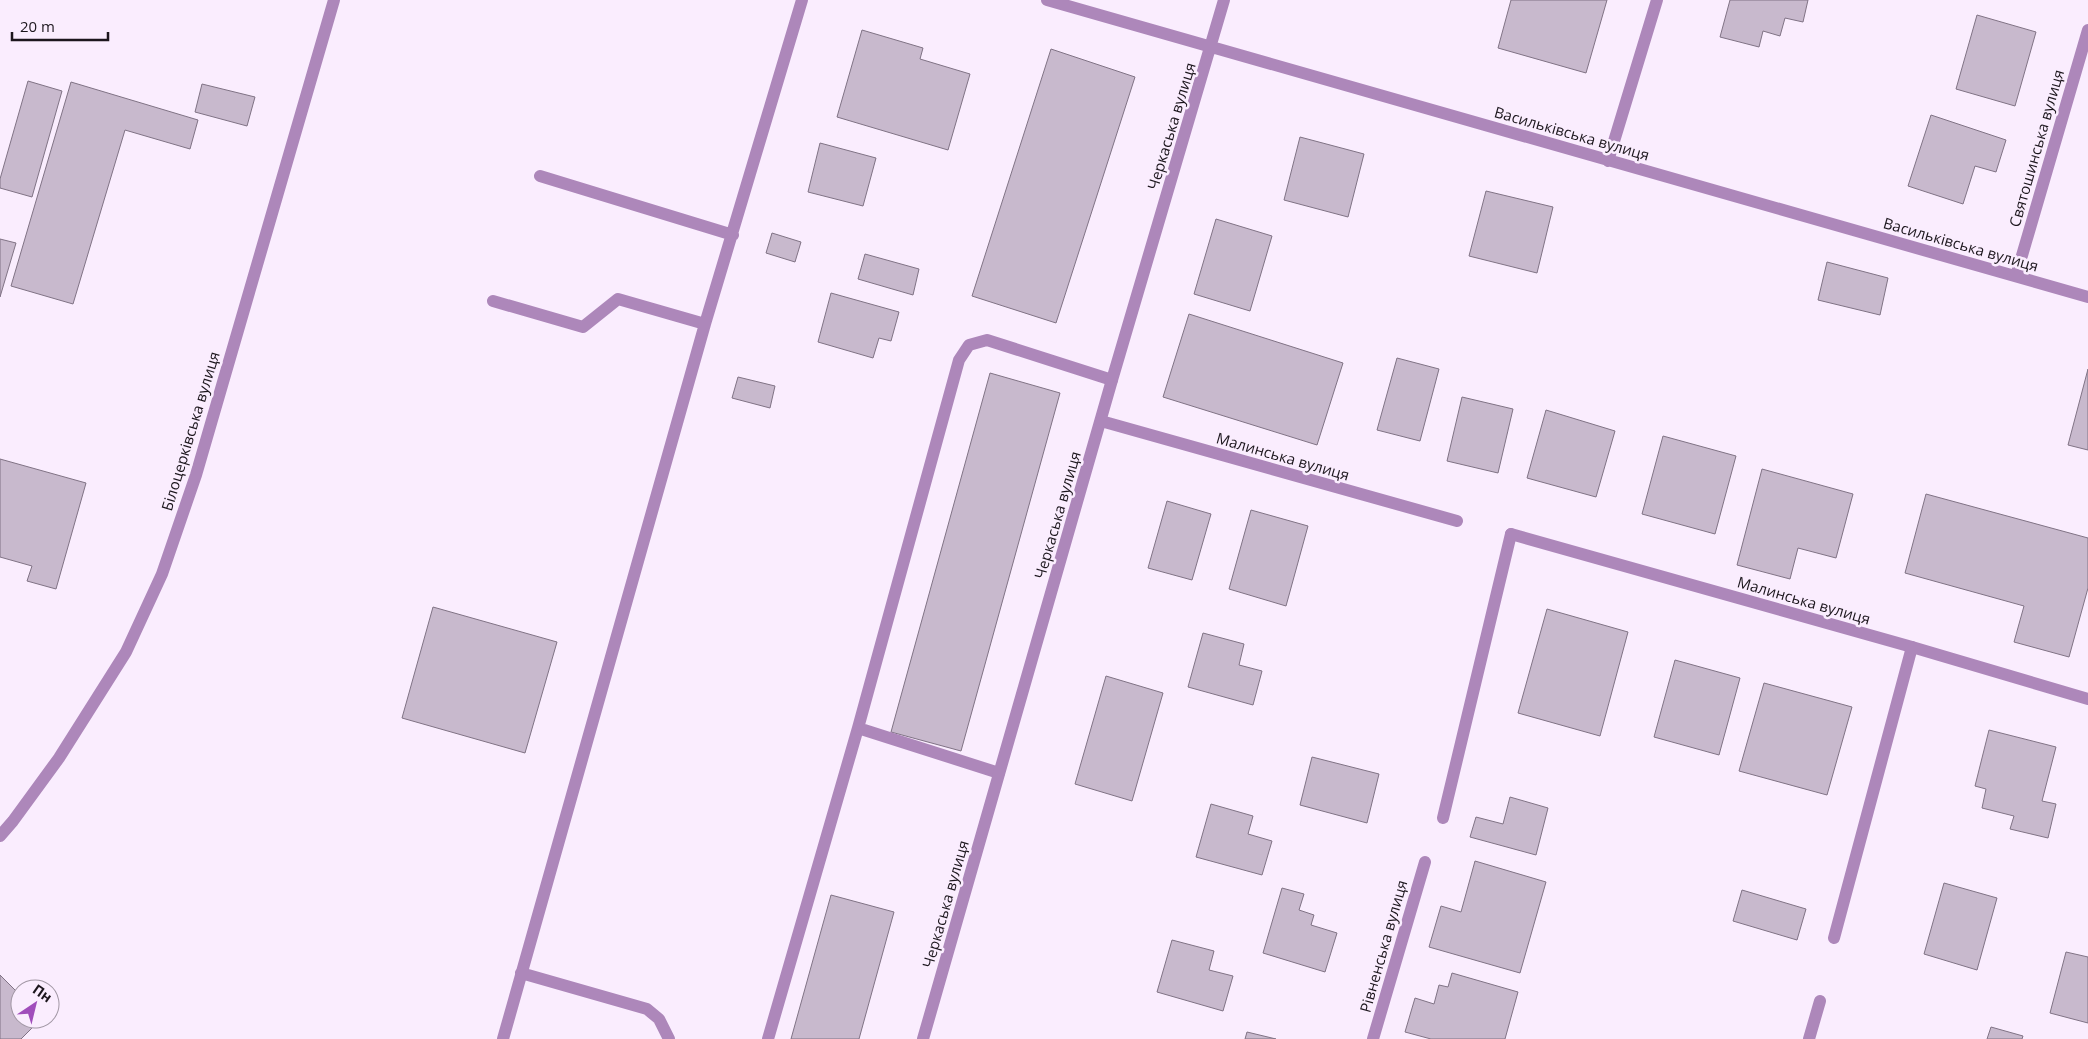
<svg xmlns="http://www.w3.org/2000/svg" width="2088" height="1039" viewBox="0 0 2088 1039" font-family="'Open Sans',sans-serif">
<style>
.building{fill:#c8b9cd;stroke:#807385}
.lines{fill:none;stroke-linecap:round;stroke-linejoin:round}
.lane{stroke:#ad87ba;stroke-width:12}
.street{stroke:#ad87ba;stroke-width:12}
.labels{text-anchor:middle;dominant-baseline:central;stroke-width:5;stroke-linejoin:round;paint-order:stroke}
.street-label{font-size:15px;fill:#1c161d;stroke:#faedfe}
</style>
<rect width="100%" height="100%" fill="#faedfe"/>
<path class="building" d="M 1511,0 L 1607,0 L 1586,73 L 1498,48 Z
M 1730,0 L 1808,0 L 1803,22 L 1785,18 L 1780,36 L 1763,31 L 1759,47 L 1720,37 Z
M 1977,15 L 2036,32 L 2015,106 L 1956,89 Z
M 862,30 L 923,48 L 920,59 L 970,74 L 948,150 L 837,117 Z
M 1051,49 L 1135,77 L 1056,323 L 972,296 Z
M 28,81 L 62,91 L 32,197 L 0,188 L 0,179 Z
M 71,82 L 198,120 L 190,149 L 125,130 L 73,304 L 11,286 Z
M 202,84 L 255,97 L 247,126 L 195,112 Z
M 1931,115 L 2006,140 L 1996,172 L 1975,166 L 1963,204 L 1908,186 Z
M 1300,137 L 1364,154 L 1348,217 L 1284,200 Z
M 820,143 L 876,158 L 863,206 L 808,192 Z
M 1486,191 L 1553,207 L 1537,273 L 1469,256 Z
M 1216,219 L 1272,236 L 1250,311 L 1194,294 Z
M 772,233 L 801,242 L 795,262 L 766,253 Z
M 0,239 L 16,243 L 0,297 Z
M 865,254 L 919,269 L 913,295 L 858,279 Z
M 1827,262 L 1888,278 L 1880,315 L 1818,300 Z
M 831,293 L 899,312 L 891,341 L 879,338 L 873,358 L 818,342 Z
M 1189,314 L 1343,363 L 1317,445 L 1163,397 Z
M 1397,358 L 1439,369 L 1420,441 L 1377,430 Z
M 2088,369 L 2088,450 L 2068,445 Z
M 990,373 L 1060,393 L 961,751 L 891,732 Z
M 738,377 L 775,386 L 770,408 L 732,398 Z
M 1462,397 L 1513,409 L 1498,473 L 1447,461 Z
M 1546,410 L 1615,431 L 1596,497 L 1527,478 Z
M 1663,436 L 1736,456 L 1715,534 L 1642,514 Z
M 0,459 L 86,483 L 56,589 L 27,581 L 32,566 L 0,557 Z
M 1762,469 L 1853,494 L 1836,558 L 1798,548 L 1790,579 L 1737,565 Z
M 1926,494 L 2088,538 L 2088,588 L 2069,657 L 2014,642 L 2024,606 L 1905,573 Z
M 1167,501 L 1211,514 L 1192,580 L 1148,568 Z
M 1251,510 L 1308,526 L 1286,606 L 1229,589 Z
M 433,607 L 557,642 L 525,753 L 402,718 Z
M 1547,609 L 1628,632 L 1600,736 L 1518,713 Z
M 1203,633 L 1244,644 L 1239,665 L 1262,671 L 1253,705 L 1188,687 Z
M 1675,660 L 1740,678 L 1719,755 L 1654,737 Z
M 1106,676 L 1163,693 L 1132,801 L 1075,784 Z
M 1764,683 L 1852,707 L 1827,795 L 1739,771 Z
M 1989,730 L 2056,747 L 2042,801 L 2056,804 L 2048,838 L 2010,829 L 2014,816 L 1982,808 L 1986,789 L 1975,786 Z
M 1312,757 L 1379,774 L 1367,823 L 1300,805 Z
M 1510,797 L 1548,808 L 1536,855 L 1470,837 L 1476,817 L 1503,824 Z
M 1211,804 L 1253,816 L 1248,834 L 1272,841 L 1262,875 L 1196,857 Z
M 1475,861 L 1546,882 L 1520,973 L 1429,947 L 1441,906 L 1461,912 Z
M 1944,883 L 1997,898 L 1977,970 L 1924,954 Z
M 1282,888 L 1304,894 L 1299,910 L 1314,915 L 1311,925 L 1337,933 L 1325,972 L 1263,953 Z
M 1742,890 L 1806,909 L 1797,940 L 1733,921 Z
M 831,895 L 894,912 L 859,1039 L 791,1039 Z
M 1172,940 L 1214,951 L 1209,970 L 1233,976 L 1223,1011 L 1157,992 Z
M 2066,952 L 2088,957 L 2088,1023 L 2050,1013 Z
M 1452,973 L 1518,992 L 1505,1039 L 1431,1039 L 1405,1032 L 1415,998 L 1434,1004 L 1439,985 L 1448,987 Z
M 0,975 L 20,995 L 20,1019 L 41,1019 L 21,1039 L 0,1039 Z
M 1991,1027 L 2023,1036 L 2022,1039 L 1987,1039 Z
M 1247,1032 L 1276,1039 L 1245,1039 Z"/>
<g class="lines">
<path class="lane" d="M 540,176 L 733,235
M 493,301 L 583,327 L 618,299 L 705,324 L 802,0
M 858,728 L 999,773
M 1443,818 L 1511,534
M 1834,938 L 1912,647
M 521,973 L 647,1009 L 659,1019 L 669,1039
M 503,1039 L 705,324
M 768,1039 L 858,728 L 959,360 L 969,345 L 987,340 L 1112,380"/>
<path class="street" d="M 1047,0 L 2088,297
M 1608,161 L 1657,0
M 2016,276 L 2088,30
M 1101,421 L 1457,521
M 1511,534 L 1912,647 L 2088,699
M 0,836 L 13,821 L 59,758 L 126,652 L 162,574 L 196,475 L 334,0
M 923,1039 L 1112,380 L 1224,0
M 1373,1039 L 1425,862
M 1809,1039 L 1820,1001"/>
</g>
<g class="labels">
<g class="street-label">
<text transform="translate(1171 126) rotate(-73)">Черкаська вулиця</text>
<text transform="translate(1572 133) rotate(16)">Васильківська вулиця</text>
<text transform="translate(2036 148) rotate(-74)">Святошинська вулиця</text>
<text transform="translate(1961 244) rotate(16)">Васильківська вулиця</text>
<text transform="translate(190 431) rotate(-73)">Білоцерківська вулиця</text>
<text transform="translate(1283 456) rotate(16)">Малинська вулиця</text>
<text transform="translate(1057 515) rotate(-74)">Черкаська вулиця</text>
<text transform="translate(1804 600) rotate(16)">Малинська вулиця</text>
<text transform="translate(945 904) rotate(-74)">Черкаська вулиця</text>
<text transform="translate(1383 946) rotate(-74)">Рівненська вулиця</text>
</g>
</g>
<g transform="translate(35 1004) rotate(35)"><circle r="24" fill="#faedfe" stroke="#a197a4"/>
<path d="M0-4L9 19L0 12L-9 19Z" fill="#a04dbb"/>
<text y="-8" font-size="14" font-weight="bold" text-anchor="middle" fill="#1c161d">Пн</text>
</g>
<path d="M12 32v8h96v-8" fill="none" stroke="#1c161d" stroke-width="2.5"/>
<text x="20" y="32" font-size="15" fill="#1c161d" stroke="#faedfe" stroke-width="4" paint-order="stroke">20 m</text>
</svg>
